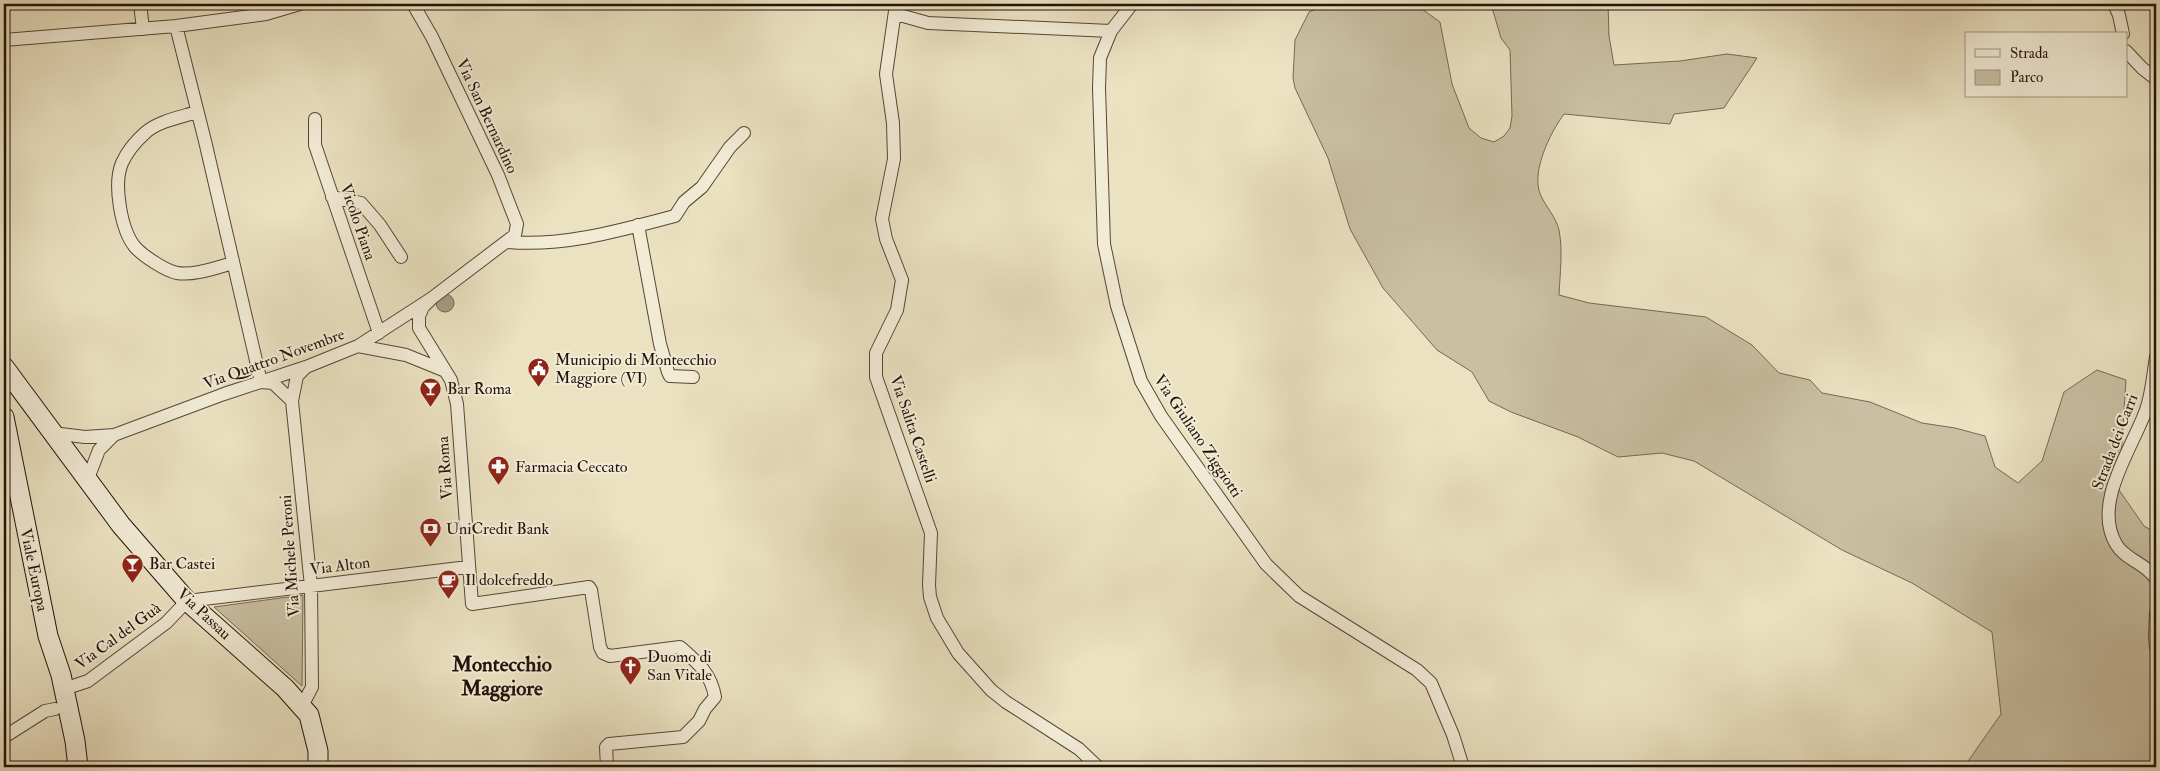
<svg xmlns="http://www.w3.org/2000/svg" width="2160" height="771" viewBox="0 0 2160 771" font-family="'IM FELL Double Pica',serif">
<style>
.green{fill:#c9bfa3;stroke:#766856}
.water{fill:#a79b83;stroke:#726452}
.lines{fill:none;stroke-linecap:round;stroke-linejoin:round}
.street-casing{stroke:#554637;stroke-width:14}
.secondary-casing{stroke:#231209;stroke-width:21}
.street{stroke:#f2ecd7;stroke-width:12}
.secondary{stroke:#f2ecd7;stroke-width:19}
.labels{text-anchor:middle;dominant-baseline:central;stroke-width:4;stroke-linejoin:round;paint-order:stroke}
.street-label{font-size:16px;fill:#231209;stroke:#f2ecd7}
.poi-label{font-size:16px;fill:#231209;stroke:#f2ecd7;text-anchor:start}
.district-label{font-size:21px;font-weight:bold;fill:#231209;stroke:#f2ecd7}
</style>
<rect width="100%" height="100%" fill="#ebe2c2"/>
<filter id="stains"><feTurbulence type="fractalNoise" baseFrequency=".004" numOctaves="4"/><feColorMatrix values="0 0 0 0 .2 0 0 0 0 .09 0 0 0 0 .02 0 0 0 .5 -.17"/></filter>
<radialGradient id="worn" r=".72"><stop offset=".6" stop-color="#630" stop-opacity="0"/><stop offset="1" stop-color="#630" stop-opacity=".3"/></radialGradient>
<path class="green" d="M 1327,4 L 1415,4 L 1440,22 L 1452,84 L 1469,128 L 1481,138 L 1494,142 L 1504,136 L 1510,128 L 1512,116 L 1510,50 L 1501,38 L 1491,4 L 1608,4 L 1609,36 L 1614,65 L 1680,61 L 1727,54 L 1757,58 L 1724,108 L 1674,114 L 1670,124 L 1564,114 C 1550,133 1530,173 1541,196 C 1546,207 1556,217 1559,230 C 1563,250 1560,274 1559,295 L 1589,303 L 1706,317 L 1752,345 L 1779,373 L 1810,380 L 1822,393 L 1870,402 L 1922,423 L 1955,428 L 1985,436 L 1995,467 L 2018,483 L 2042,461 L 2064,392 L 2097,370 L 2126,380 L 2119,490 L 2144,526 L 2156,533 L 2156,767 L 1964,767 L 2001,714 L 1992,632 L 1912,583 L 1842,550 L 1694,461 L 1662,453 L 1618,457 L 1578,437 L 1511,412 L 1489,401 L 1472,372 L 1437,350 L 1383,288 L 1350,229 L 1328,158 L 1295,88 L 1293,78 L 1295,40 L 1309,12 Z
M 303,595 L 302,686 L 214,607 Z"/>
<path class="water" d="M436 303a9 9 0 1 1 18 0a9 9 0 1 1-18 0Z"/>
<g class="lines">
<defs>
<path id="street" d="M 140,4 L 143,29
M 896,4 L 886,74 L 893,123 L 894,159 L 882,219 L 886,239 L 902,280 L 897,310 L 876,353 L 876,377 L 931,533 L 929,585 L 930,597 L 937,618 L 958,653 L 991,690 L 1006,702 L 1079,749 L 1098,767
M 1132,4 L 1111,31 L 1100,58 L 1099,88 L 1104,244 L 1117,306 L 1141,381 L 1161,416 L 1266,564 L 1299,596 L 1417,670 L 1431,683 L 1453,735 L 1463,767
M 2114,4 L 2119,15 L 2123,34
M 896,14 L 928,23 L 1111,31
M 176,26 L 205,141 L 261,382 L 273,383 L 292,401
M 4,40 L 176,26 L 266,14 L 300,4
M 2126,51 L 2142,68 L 2156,79
M 197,112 C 181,117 158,121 145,133 C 136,141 127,152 122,163 C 113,184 121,230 135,247 C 143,256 166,271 177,273 C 194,276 218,267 233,263
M 315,119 L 315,145 L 379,333
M 332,197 L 361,203 L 380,225 L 401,257
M 638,225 L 660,344 L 668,372 L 670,376 L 693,377
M 508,242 C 564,247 622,230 675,216 L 684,202 L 702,187 L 730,147 L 744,133
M 432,298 L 423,307 L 419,316 L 419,328 L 451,380 L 457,404 L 472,604 L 589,587 L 591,590 L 600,647 L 603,653 L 610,656 L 680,647 C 697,662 711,673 715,697 L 705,709 L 699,721 L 683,737 L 609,744 L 606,747 L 607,767
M 358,346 L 406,355 L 443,370
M 2156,357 C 2153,375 2152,393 2146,410 C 2132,449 2092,503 2116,544 C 2125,560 2146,563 2156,579
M 52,433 L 85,437 L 114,435 L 224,394 L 306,367 L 358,346 L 432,298 L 515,235 L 517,224 L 498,175 L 432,37 L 413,4
M 87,481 L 99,450 L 114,435
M 2156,613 L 2155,636 L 2156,647
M 64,689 L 88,681 L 166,623 L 187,601 L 468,567
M 302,706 L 312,687 L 311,586 L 292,401 L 297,376 L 306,367
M 4,737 L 45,711 L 55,709"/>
<path id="secondary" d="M 4,367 L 121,525 L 187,601 L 285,688 L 309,715 L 318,751 L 318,767
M 4,417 L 48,636 L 61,675 L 75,741 L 78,767"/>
</defs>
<use href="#street" class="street-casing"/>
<use href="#secondary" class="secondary-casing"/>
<use href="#street" class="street"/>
<use href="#secondary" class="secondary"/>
</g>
<defs>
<symbol id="civic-pin" viewBox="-11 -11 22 30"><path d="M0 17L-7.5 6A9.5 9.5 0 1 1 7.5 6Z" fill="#8f2418" stroke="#f2ecd7"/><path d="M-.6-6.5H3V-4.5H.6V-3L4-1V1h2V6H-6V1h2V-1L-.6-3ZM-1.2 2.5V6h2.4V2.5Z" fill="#fff"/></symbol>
<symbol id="bar-pin" viewBox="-11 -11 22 30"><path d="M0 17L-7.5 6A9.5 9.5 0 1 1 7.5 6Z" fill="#8f2418" stroke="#f2ecd7"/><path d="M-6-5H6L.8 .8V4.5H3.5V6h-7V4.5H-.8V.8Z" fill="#fff"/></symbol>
<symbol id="pharmacy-pin" viewBox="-11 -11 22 30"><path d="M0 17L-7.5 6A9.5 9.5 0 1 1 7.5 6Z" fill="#8f2418" stroke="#f2ecd7"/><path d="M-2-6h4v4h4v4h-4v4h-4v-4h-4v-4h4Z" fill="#fff"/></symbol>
<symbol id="bank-pin" viewBox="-11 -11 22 30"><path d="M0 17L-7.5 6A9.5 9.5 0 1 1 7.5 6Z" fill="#8f2418" stroke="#f2ecd7"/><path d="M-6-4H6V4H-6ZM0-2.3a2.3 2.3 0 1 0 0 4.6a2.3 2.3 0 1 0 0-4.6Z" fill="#fff"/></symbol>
<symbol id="cafe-pin" viewBox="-11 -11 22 30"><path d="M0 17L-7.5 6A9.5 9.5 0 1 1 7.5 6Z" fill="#8f2418" stroke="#f2ecd7"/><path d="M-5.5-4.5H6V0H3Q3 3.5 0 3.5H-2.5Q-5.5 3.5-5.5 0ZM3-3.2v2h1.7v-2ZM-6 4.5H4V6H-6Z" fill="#fff"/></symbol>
<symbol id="church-pin" viewBox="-11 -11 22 30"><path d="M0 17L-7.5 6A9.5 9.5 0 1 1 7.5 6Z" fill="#8f2418" stroke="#f2ecd7"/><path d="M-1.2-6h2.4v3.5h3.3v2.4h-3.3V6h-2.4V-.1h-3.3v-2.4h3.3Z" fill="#fff"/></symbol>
</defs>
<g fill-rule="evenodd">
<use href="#civic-pin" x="526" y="356" width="25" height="34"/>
<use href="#bar-pin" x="418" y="376" width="25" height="34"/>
<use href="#pharmacy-pin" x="486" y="454" width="25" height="34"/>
<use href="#bank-pin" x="418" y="516" width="25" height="34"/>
<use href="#bar-pin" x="120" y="552" width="25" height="34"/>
<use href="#cafe-pin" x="436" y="568" width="25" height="34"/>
<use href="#church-pin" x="618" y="654" width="25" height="34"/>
</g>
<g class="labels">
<g class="street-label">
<text transform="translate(487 116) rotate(65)">Via San Bernardino</text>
<text transform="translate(358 222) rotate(71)">Vicolo Piana</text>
<text transform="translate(274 359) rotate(-20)">Via Quattro Novembre</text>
<text transform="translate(913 429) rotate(71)">Via Salita Castelli</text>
<text transform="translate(1198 436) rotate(56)">Via Giuliano Ziggiotti</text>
<text transform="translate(2115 442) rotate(-69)">Strada dei Carri</text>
<text transform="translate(445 468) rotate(-94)">Via Roma</text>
<text transform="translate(290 556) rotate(-94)">Via Michele Peroni</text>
<text transform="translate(340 566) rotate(-7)">Via Alton</text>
<text transform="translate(34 570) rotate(78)">Viale Europa</text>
<text transform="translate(204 614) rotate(43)">Via Passau</text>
<text transform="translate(118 636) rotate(-36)">Via Cal del Guà</text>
</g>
<g class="poi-label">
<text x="555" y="360">Municipio di Montecchio<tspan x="555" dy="18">Maggiore (VI)</tspan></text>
<text x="447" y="389">Bar Roma</text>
<text x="515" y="467">Farmacia Ceccato</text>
<text x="446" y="529">UniCredit Bank</text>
<text x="149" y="564">Bar Castei</text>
<text x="465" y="580">Il dolcefreddo</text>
<text x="647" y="657">Duomo di<tspan x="647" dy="18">San Vitale</tspan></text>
</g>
<g class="district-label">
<text x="502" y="664">Montecchio<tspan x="502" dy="24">Maggiore</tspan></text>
</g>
</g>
<rect width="2160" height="771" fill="none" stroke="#ebe2c2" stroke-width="20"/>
<rect x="5" y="5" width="2150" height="761" fill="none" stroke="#231209" stroke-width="2.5"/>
<rect x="10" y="10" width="2140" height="751" fill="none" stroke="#231209"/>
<rect x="1965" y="32" width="162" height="65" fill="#f2ecd7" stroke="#9f9585"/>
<rect x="1975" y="49" width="25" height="8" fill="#f2ecd7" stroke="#9f9585"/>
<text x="2010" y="58" font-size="15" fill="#231209">Strada</text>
<rect x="1975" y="70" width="25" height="15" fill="#c9bfa3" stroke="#9f9585"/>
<text x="2010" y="82" font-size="15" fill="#231209">Parco</text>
<rect width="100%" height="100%" filter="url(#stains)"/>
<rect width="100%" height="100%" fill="url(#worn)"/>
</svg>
